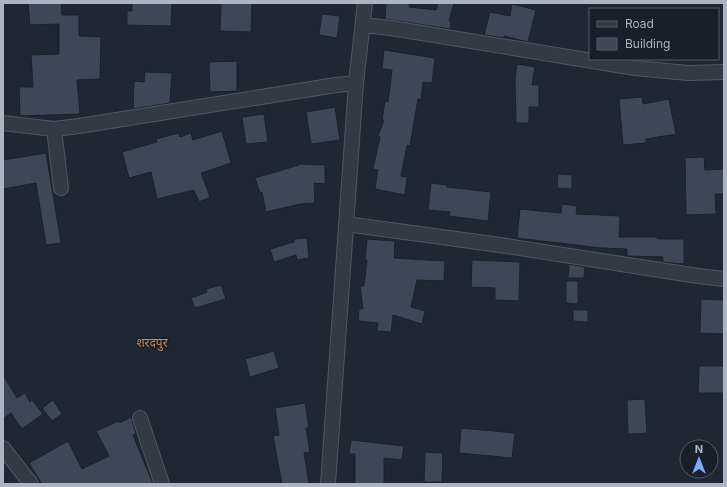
<svg xmlns="http://www.w3.org/2000/svg" width="727" height="487" viewBox="0 0 727 487" font-family="Inter,'Noto Sans Devanagari',sans-serif">
<style>
.building{fill:#3c4858;stroke:#19212c}
.lines{fill:none;stroke-linecap:round;stroke-linejoin:round}
.street-casing{stroke:#4f5764;stroke-width:16}
.street{stroke:#313a45;stroke-width:14}
.labels{text-anchor:middle;dominant-baseline:central;stroke-width:3;stroke-linejoin:round;paint-order:stroke}
.neighbourhood-label{font-size:12px;fill:#d38c55;stroke:#171f2a}
</style>
<rect width="100%" height="100%" fill="#1e2835"/>
<path class="building" d="M 28,3 L 61,3 L 62,15 L 79,15 L 79,36 L 101,37 L 100,79 L 77,80 L 80,114 L 20,116 L 19,87 L 33,87 L 31,55 L 59,54 L 59,24 L 30,25 Z
M 132,3 L 172,3 L 171,26 L 127,25 L 127,11 L 132,11 Z
M 221,3 L 252,3 L 251,32 L 220,31 Z
M 386,3 L 409,3 L 409,7 L 436,10 L 438,3 L 454,3 L 449,21 L 451,22 L 450,29 L 385,19 Z
M 512,4 L 536,10 L 528,42 L 504,36 L 504,38 L 484,35 L 490,12 L 510,16 Z
M 322,14 L 340,16 L 337,38 L 319,35 Z
M 384,50 L 435,58 L 432,83 L 423,82 L 421,100 L 418,99 L 410,146 L 407,145 L 401,176 L 407,177 L 405,195 L 375,189 L 378,170 L 373,169 L 380,137 L 378,136 L 384,120 L 382,120 L 385,101 L 388,102 L 392,70 L 382,69 Z
M 237,61 L 237,91 L 210,92 L 209,62 Z
M 517,64 L 535,67 L 532,85 L 539,85 L 539,107 L 529,107 L 529,123 L 516,123 L 515,80 Z
M 145,72 L 172,73 L 170,103 L 133,109 L 134,81 L 144,82 Z
M 642,97 L 643,104 L 669,99 L 676,134 L 646,139 L 646,143 L 623,145 L 619,99 Z
M 335,107 L 340,140 L 311,144 L 306,112 Z
M 264,114 L 268,142 L 246,144 L 242,117 Z
M 222,131 L 231,163 L 201,173 L 210,197 L 199,202 L 194,190 L 157,199 L 151,172 L 129,178 L 122,152 L 157,142 L 156,139 L 179,133 L 180,137 L 191,133 L 193,140 Z
M 46,153 L 61,243 L 46,245 L 36,183 L 3,189 L 3,160 Z
M 704,157 L 705,170 L 724,169 L 724,194 L 715,194 L 716,214 L 686,215 L 685,158 Z
M 299,164 L 325,165 L 325,184 L 314,183 L 315,203 L 300,204 L 266,212 L 262,192 L 260,193 L 255,178 L 299,165 Z
M 558,174 L 572,175 L 572,189 L 557,188 Z
M 431,183 L 447,185 L 447,187 L 491,192 L 488,221 L 449,216 L 450,212 L 428,210 Z
M 562,204 L 577,206 L 576,214 L 620,216 L 619,237 L 657,237 L 657,239 L 684,239 L 684,264 L 663,262 L 663,257 L 627,256 L 627,249 L 601,248 L 517,238 L 520,209 L 561,213 Z
M 307,238 L 309,258 L 297,260 L 296,255 L 274,262 L 270,249 L 294,242 L 294,239 Z
M 367,239 L 395,241 L 394,258 L 445,261 L 444,281 L 417,280 L 411,307 L 425,311 L 422,324 L 393,315 L 391,332 L 377,331 L 378,323 L 358,321 L 359,309 L 363,309 L 360,286 L 364,286 L 367,260 L 365,260 Z
M 472,260 L 520,262 L 519,301 L 495,300 L 495,288 L 471,287 Z
M 569,264 L 585,267 L 584,278 L 568,278 Z
M 566,281 L 578,281 L 578,304 L 566,303 Z
M 221,285 L 226,299 L 195,308 L 191,298 L 207,292 L 206,289 Z
M 701,299 L 724,300 L 724,334 L 700,333 Z
M 573,310 L 588,310 L 588,322 L 573,321 Z
M 274,351 L 279,368 L 250,377 L 245,359 Z
M 699,366 L 724,366 L 724,393 L 698,393 Z
M 3,375 L 17,398 L 25,393 L 30,402 L 32,400 L 43,414 L 22,429 L 11,413 L 3,419 Z
M 645,399 L 647,433 L 628,434 L 627,400 Z
M 53,400 L 62,414 L 52,421 L 42,408 Z
M 305,403 L 309,428 L 306,428 L 310,452 L 304,453 L 309,484 L 282,484 L 273,436 L 279,435 L 275,408 Z
M 131,417 L 136,433 L 133,435 L 153,484 L 42,484 L 29,463 L 68,441 L 82,469 L 109,456 L 96,431 L 119,421 L 120,423 Z
M 461,428 L 515,433 L 512,458 L 459,453 Z
M 351,440 L 404,446 L 402,460 L 384,458 L 384,484 L 355,484 L 355,454 L 349,454 Z
M 425,452 L 443,453 L 442,482 L 424,482 Z"/>
<g class="lines">
<defs>
<path id="street" d="M 363,25 L 391,28 L 635,68 L 688,73 L 724,72
M 3,123 L 54,129 L 79,126 L 336,85 L 356,83
M 54,129 L 61,188
M 346,224 L 500,245 L 698,276 L 724,279
M 140,418 L 162,484
M 3,448 L 31,484
M 328,484 L 356,83 L 365,3"/>
</defs>
<use href="#street" class="street-casing"/>
<use href="#street" class="street"/>
</g>
<g class="labels">
<g class="neighbourhood-label">
<text x="152" y="342">शरदपुर</text>
</g>
</g>
<rect width="727" height="487" fill="none" stroke="#abb4c3" stroke-width="8"/>
<rect x="589" y="8" width="130" height="52" fill="#171f2a" stroke="#525b67"/>
<rect x="597" y="21" width="20" height="6" fill="#313a45" stroke="#525b67"/>
<text x="625" y="28" font-size="12" fill="#abb4c3">Road</text>
<rect x="597" y="38" width="20" height="12" fill="#3c4858" stroke="#525b67"/>
<text x="625" y="48" font-size="12" fill="#abb4c3">Building</text>
<g transform="translate(699 459)"><circle r="19" fill="#171f2a" stroke="#525b67"/>
<path d="M0-3L7 15L0 10L-7 15Z" fill="#7aacf9"/>
<text y="-6" font-size="11" font-weight="bold" text-anchor="middle" fill="#abb4c3">N</text>
</g>
</svg>
